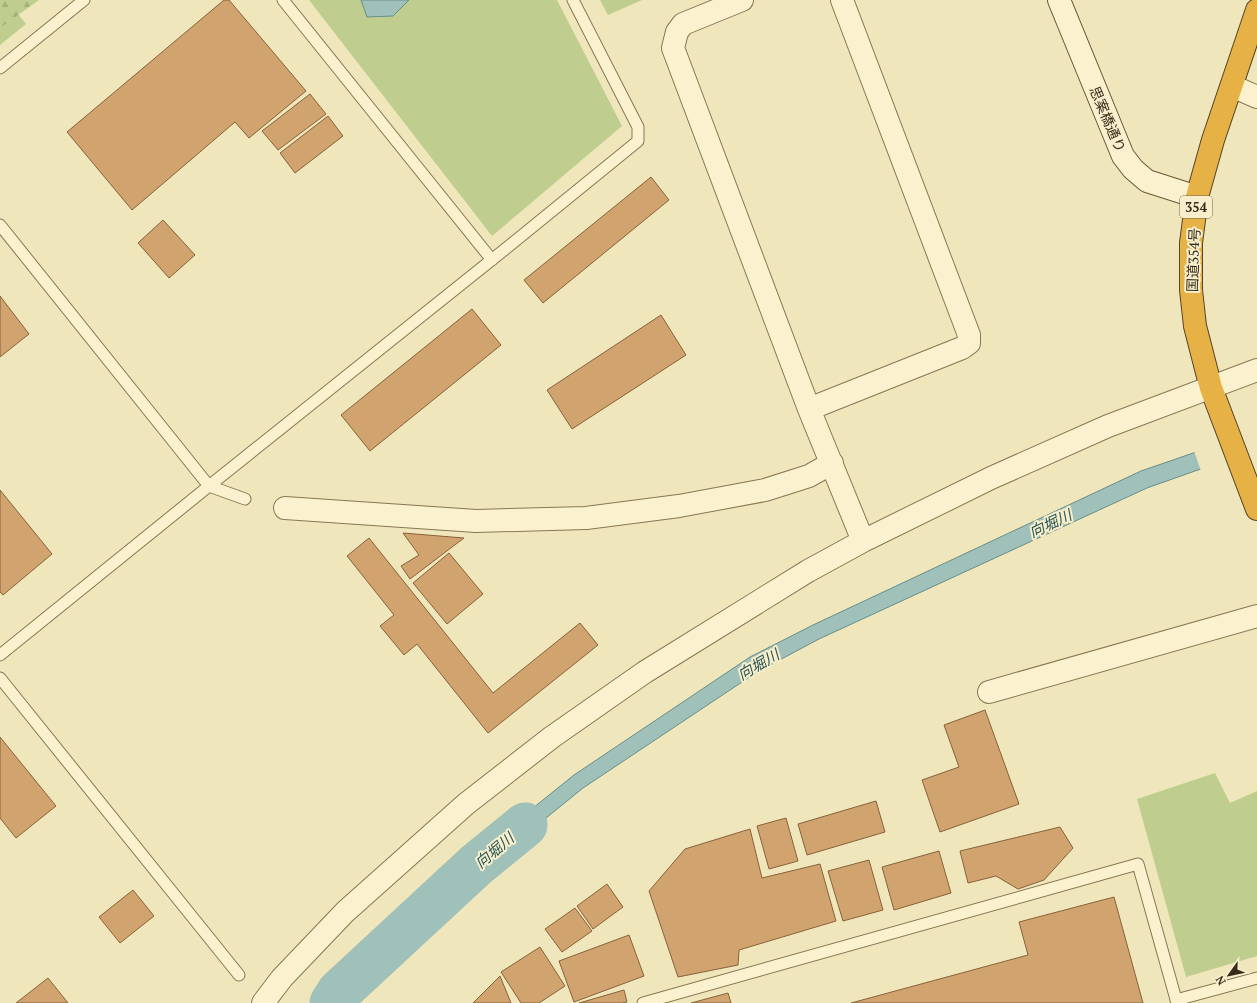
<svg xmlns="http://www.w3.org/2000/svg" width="1257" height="1003" viewBox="0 0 1257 1003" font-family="'PT Serif','Noto Sans JP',serif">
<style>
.grass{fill:#bfce8f}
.forest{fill:url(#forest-firs)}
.water{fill:#a0c0ba;stroke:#678e89}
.pier{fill:#f0e6bb}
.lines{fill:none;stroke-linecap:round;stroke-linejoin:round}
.river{stroke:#a0c0ba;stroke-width:45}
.building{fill:#d0a36f;stroke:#886239}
.lane-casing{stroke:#887654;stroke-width:13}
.street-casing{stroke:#887654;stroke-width:24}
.secondary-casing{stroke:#695638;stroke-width:24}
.highway-casing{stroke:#55432a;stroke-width:24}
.lane{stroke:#faf2cf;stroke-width:11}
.street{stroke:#faf2cf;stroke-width:22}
.secondary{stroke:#faf2cf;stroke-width:22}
.highway{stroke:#e6b246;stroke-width:22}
.labels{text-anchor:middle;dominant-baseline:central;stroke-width:4;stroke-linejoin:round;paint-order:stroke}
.shield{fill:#f7efcb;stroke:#70664f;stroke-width:1}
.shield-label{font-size:13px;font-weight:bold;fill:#362b1a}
.street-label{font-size:14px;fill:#362b1a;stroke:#f7efcb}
.water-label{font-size:15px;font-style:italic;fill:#285457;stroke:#f7efcb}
</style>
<defs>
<pattern id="forest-firs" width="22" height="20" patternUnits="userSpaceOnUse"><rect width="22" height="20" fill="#bfce8f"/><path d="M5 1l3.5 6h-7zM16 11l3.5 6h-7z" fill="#a5b17b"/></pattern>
</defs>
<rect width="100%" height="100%" fill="#f0e6bb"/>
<path class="grass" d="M 0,0 L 7,0 L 26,24 L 0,45 Z
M 309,0 L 557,0 L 622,126 L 492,236 Z
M 600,0 L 642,0 L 608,15 Z
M 1215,773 L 1230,803 L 1257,791 L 1257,956 L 1186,977 L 1137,799 Z"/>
<path class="forest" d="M 0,0 L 39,0 L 0,28 Z"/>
<path class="water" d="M 361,0 L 409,0 L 393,16 L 367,17 Z
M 1257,431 L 1257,449 L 1147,488 L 819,639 L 757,672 L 583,788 L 482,870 L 472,857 L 574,775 L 750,657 L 813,625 L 1141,471 Z"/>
<path class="pier" d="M 1257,429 L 1257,452 L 1201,471 L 1194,451 Z"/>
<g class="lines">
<path class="river" d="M 332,1003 L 339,992 L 476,865 L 525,825"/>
</g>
<path class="building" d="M 224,0 L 229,0 L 306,91 L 249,138 L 235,122 L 132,210 L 67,132 Z
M 310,94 L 326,114 L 278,150 L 262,131 Z
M 328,116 L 343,136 L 295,173 L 280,153 Z
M 651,177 L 669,200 L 543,303 L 524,280 Z
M 163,220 L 195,255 L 169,278 L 138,243 Z
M 0,296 L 29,334 L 0,357 Z
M 472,309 L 501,345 L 370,451 L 341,415 Z
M 661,315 L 686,355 L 572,429 L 547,390 Z
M 0,490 L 52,554 L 3,595 L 0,592 Z
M 403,533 L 464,538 L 410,579 L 401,566 L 419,555 Z
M 369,538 L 493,693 L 580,623 L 598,645 L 488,733 L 417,644 L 404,655 L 380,626 L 394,615 L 347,556 Z
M 449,553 L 483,594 L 447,624 L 413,583 Z
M 985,710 L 1019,804 L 940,832 L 922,780 L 959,767 L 944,725 Z
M 0,737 L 56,806 L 16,838 L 0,818 Z
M 876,801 L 885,832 L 807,855 L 798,824 Z
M 786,818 L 798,861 L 769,869 L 757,826 Z
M 1060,827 L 1073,848 L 1044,880 L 1018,889 L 996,876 L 968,883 L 960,851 Z
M 750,829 L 762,878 L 820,864 L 836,921 L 739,950 L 738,965 L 678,977 L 649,891 L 685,849 Z
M 939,851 L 951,893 L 894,910 L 882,867 Z
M 869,860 L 883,910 L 843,921 L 828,871 Z
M 607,884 L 623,907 L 593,929 L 577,906 Z
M 133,890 L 154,916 L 120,943 L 99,917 Z
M 1114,897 L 1143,1003 L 851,1003 L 1028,955 L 1019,922 Z
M 575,908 L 592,931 L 562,952 L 545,929 Z
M 629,935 L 644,976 L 574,1002 L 559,961 Z
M 540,947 L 565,986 L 539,1003 L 521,1003 L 501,972 Z
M 500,976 L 511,1003 L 473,1003 Z
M 48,978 L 68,1003 L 16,1003 Z
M 624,990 L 627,1002 L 623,1003 L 579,1003 Z
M 728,993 L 731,1003 L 691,1003 Z"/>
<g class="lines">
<defs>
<path id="lane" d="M 283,0 L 492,260
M 0,68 L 84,0
M 0,225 L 209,486 L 245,499
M 0,655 L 209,486 L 509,246 L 638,141 L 638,127 L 573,0
M 0,678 L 239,975
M 1176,1000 L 1257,978
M 643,1003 L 1138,864 L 1177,1003"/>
<path id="street" d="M 742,0 L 683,24 L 677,32 L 673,48 L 809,409 L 863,541
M 1232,86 L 1257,97
M 809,409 L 962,348 L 969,343 L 969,335 L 842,0
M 285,508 L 476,521 L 586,518 L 679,506 L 765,490 L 809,476 L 832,463
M 989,692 L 1257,616
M 263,1003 L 282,978 L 345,912 L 466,804 L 552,737 L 645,672 L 808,571 L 863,541 L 991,478 L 1108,426 L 1257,370"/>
<path id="secondary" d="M 1059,0 L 1123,156 L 1133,169 L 1147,181 L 1197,197"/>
<path id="highway" d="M 1257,10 L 1213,140 L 1197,197 L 1191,243 L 1191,290 L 1195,326 L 1211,388 L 1257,509"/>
</defs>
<use href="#lane" class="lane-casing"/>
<use href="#street" class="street-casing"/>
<use href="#secondary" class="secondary-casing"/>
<use href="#highway" class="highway-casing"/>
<use href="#lane" class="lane"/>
<use href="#street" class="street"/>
<use href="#secondary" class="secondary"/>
<use href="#highway" class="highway"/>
</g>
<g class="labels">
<rect class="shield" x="1180" y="196" width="32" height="22" rx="3"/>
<g class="shield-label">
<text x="1196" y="207">354</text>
</g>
<g class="street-label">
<text transform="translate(1108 119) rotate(67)">思案橋通り</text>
<text transform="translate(1193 260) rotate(-88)">国道354号</text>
</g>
<g class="water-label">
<text transform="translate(1050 523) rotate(-25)">向堀川</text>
<text transform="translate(758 664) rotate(-30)">向堀川</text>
<text transform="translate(494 850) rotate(-40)">向堀川</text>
</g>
</g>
<g transform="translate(1229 975) rotate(237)" stroke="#f7efcb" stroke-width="3" paint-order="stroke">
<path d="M0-3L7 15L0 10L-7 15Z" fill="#362b1a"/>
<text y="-6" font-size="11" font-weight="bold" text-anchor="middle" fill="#362b1a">N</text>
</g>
</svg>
